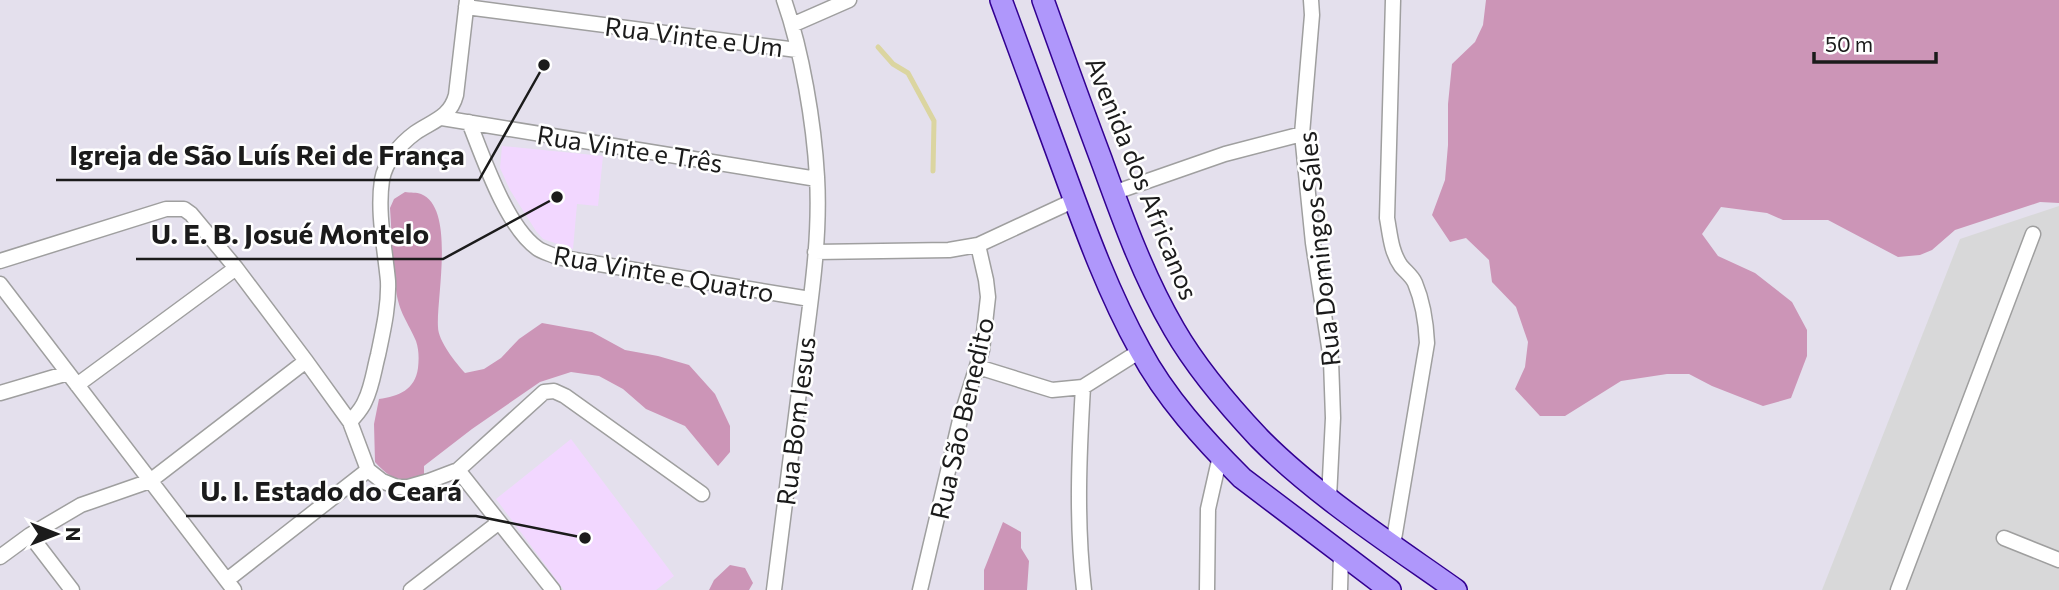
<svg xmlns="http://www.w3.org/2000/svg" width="2059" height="590" viewBox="0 0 2059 590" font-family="Commissioner,sans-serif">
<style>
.residential{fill:#d8d8d9}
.education{fill:#f2d7ff}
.forest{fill:#cc95b7}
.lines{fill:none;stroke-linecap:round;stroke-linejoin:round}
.stream{stroke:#dbd5a0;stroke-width:5}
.street-casing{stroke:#9f9f9f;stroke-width:17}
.primary-casing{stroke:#320091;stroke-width:24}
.street{stroke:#fff;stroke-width:14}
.primary{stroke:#af97fb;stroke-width:21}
.labels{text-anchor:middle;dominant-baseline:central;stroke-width:5;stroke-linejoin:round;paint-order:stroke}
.street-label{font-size:26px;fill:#1b1b1b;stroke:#fff}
.leader{fill:none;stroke:#1b1b1b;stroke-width:2.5}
.callout-dot{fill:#1b1b1b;stroke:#fff;stroke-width:2.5}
.callout-label{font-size:28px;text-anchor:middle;font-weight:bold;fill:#1b1b1b;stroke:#fff;stroke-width:5;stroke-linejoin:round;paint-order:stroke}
</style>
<rect width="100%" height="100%" fill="#e4e0ed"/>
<path class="residential" d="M 2059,206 L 2059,590 L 1822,590 L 1960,239 Z"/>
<path class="education" d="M 502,146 L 603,156 L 598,206 L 577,204 L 573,249 L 543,239 L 536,231 L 510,190 L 500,168 Z
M 571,439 L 674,576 L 656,590 L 564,590 L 496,499 Z"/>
<path class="forest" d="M 1486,0 L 2059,0 L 2059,203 L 2040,202 L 1955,230 L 1932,250 L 1920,255 L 1898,257 L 1828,220 L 1783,220 L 1767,213 L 1721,207 L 1702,234 L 1718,256 L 1755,273 L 1792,302 L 1807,330 L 1807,356 L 1791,398 L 1763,406 L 1712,386 L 1689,374 L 1667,374 L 1621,381 L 1565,416 L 1540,416 L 1515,389 L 1525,367 L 1528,342 L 1516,307 L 1492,282 L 1489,260 L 1466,238 L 1450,242 L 1432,215 L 1445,180 L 1448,145 L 1448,104 L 1452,64 L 1475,42 L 1483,25 Z
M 405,192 C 410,193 417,192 421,194 C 456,208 436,299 438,327 C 438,341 456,363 465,373 L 484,369 L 501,358 L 519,339 L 542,323 L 592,332 L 625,350 L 658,356 L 689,365 L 715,394 L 730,426 L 730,452 L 718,466 L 685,426 L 646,409 L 623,389 L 599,376 L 571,372 L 540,382 L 472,429 L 424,466 L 424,476 C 401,483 391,480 375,462 L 374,424 L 379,399 C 399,396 415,390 418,368 C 419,359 419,350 416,341 C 408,322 399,313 396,290 C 392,263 392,235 390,208 L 394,199 Z
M 1003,522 L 1021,532 L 1021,548 L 1029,561 L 1027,590 L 984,590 L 984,570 Z
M 730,565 L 745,568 L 753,583 L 749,590 L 709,590 L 714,580 Z"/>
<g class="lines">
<path class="stream" d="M 878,47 L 893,64 L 908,73 L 934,121 L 933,171"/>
<defs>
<path id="street" d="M 1311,0 L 1312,15 L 1302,134 L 1313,243 L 1331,360 L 1333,418 L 1329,498
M 1393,0 L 1387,218 C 1390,234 1391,252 1401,266 C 1406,272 1412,276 1415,283 C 1423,302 1426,322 1427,343 L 1393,545
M 466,7 L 797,50
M 792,25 L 849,0
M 442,118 L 817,179
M 469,122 C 483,157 506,226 537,248 C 542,252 551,254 557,257 L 810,299
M 1113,193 L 1225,154 L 1302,134
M 815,252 L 949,250 L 978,245 L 1075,200
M 0,261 L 166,209 L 184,209 L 191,214 L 236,268 L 306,361 L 350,422 L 368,470 L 382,481 L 397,487 L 408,487 L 429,481 L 458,470 L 544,392 L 554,391 L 565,396 L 702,494
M 0,284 L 234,590
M 978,367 L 1052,390 L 1083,387 L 1140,351
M 77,385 L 236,268
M 1083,387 C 1079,455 1076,522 1084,590
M 0,393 L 68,373
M 350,422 C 355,416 362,409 365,401 C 372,387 374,370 378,355 C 383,331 389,306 388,281 C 385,248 377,213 382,180 C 385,162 400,144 415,133 C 432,121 450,118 456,95 L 467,0
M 458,470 L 553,590
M 30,535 L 72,590
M 2004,538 L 2059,560
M 0,557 L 30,535 L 81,505 L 150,481 L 306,361
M 227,580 L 368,470
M 411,590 L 498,523
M 774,590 C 783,521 791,453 800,384 C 808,316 821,246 817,177 C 814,123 802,51 784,0
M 920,590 L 960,420 L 982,350 L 988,297 L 986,280 L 978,245
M 1207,590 L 1208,509 L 1220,456
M 1340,590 L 1341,554
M 1898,590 L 2033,234"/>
<path id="primary" d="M 1001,0 C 1022,58 1044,116 1065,174 C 1087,234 1109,294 1140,350 C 1165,397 1204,440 1242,478 L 1390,590
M 1043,0 C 1062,53 1081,106 1101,159 C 1122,217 1143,276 1174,329 C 1197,369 1228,405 1259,438 C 1314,494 1391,544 1456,590"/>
</defs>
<use href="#street" class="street-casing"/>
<use href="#primary" class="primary-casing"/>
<use href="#street" class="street"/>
<use href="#primary" class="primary"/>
</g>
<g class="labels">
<g class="street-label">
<text transform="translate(694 36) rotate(7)">Rua Vinte e Um</text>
<text transform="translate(630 148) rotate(9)">Rua Vinte e Três</text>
<text transform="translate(1143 178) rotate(68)">Avenida dos Africanos</text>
<text transform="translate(1318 249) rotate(-96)">Rua Domingos Sáles</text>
<text transform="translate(664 273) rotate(10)">Rua Vinte e Quatro</text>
<text transform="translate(961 418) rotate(-77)">Rua São Benedito</text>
<text transform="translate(795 421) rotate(-83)">Rua Bom Jesus</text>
</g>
</g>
<path class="leader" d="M544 65L479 180H56M557 197L443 259H136M585 538L476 516H186"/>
<g class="callout-dot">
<circle cx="544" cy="65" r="7"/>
<circle cx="557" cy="197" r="7"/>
<circle cx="585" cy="538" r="7"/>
</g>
<g class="callout-label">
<text x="267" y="165">Igreja de São Luís Rei de França</text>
<text x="290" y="244">U. E. B. Josué Montelo</text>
<text x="331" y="501">U. I. Estado do Ceará</text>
</g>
<g transform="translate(56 534) rotate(90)" stroke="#ffffff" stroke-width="5" paint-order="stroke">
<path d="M0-5L12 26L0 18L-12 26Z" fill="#1b1b1b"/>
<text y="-10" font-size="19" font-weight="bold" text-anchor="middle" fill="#1b1b1b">N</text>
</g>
<path d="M1814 52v10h122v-10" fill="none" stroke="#1b1b1b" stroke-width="3.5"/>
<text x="1825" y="52" font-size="21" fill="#1b1b1b" stroke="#ffffff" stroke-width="5" paint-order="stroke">50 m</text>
</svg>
